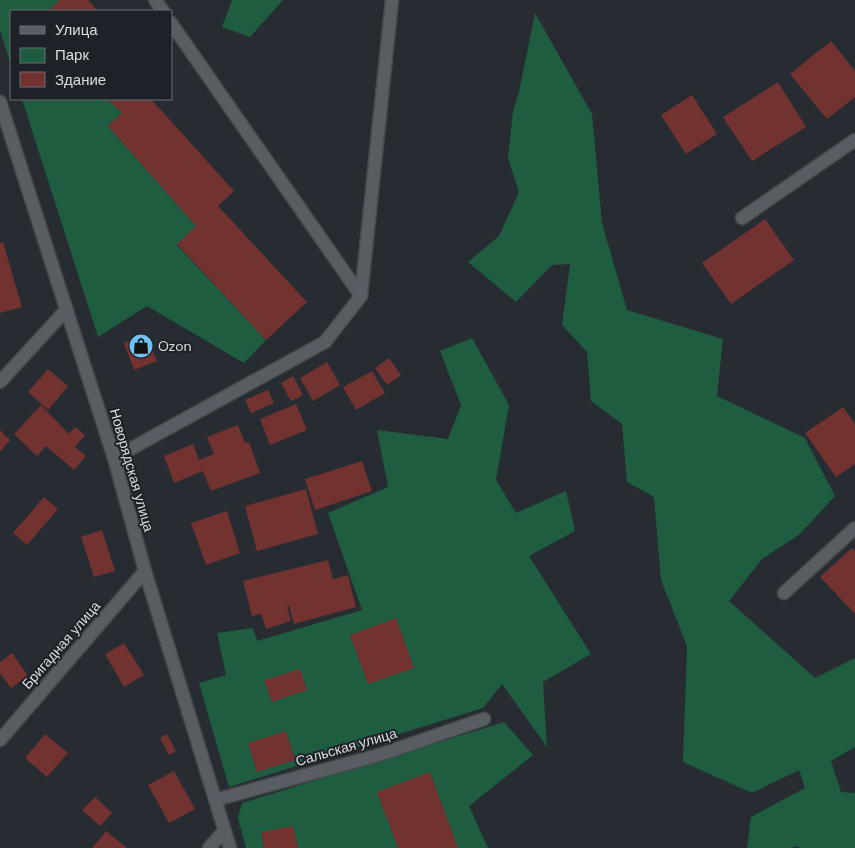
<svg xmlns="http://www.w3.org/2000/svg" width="855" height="848" viewBox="0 0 855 848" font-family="'DM Sans',sans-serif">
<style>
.green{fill:#1e5d40}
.building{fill:#723230}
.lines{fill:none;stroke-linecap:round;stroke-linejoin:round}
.minor-casing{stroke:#45494d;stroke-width:15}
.minor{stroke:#575d63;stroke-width:12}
.labels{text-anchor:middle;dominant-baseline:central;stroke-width:4;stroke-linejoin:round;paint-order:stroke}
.poi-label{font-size:14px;fill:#dbdee1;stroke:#1e2228;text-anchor:start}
.street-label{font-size:14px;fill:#dbdee1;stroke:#1e2228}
</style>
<rect width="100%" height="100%" fill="#272c32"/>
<path class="green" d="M 0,0 L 60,0 L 48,11 L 11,11 L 11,65 L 0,30 Z
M 232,0 L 283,0 L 250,37 L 222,27 Z
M 535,13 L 592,114 L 602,223 L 627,310 L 723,339 L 717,396 L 805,438 L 835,496 L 800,534 L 762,559 L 729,601 L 815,678 L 855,658 L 855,747 L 831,761 L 841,792 L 855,793 L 855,848 L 803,848 L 794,846 L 793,848 L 747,848 L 751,817 L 805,788 L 799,770 L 752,793 L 683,762 L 687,646 L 661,580 L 654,497 L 627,482 L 622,424 L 591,401 L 587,352 L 562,325 L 570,264 L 552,265 L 516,302 L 468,262 L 499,236 L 519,192 L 508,158 L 513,111 L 519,92 Z
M 22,99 L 108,99 L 122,113 L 108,126 L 196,226 L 177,245 L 266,340 L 244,363 L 147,306 L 98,337 Z
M 472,338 L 509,405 L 496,480 L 516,513 L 566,491 L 575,531 L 529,556 L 591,654 L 543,682 L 547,747 L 502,684 L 483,708 L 229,787 L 199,683 L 226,675 L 217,633 L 253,628 L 257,641 L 362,610 L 328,513 L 388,487 L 377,430 L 448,439 L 461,405 L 440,351 Z
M 504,722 L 533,755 L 469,806 L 488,848 L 246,848 L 238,818 L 242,803 Z"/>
<path class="building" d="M 60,0 L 88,0 L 98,11 L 48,11 Z
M 831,41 L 855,71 L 855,97 L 827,119 L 790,74 Z
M 778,82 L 806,127 L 752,161 L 723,117 Z
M 692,95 L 717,134 L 686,154 L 661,115 Z
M 108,99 L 151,99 L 234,191 L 218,206 L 307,302 L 266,340 L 177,244 L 196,226 L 108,126 L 122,113 Z
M 765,219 L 794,260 L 731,304 L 702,263 Z
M 3,242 L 22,307 L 0,313 L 0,243 Z
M 146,334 L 157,361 L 134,370 L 124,343 Z
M 389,358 L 401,375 L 387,385 L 375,368 Z
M 327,362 L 340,385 L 313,401 L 300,378 Z
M 48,369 L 68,386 L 48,410 L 28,392 Z
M 372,371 L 385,393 L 356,410 L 343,387 Z
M 293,376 L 303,395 L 291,401 L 281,383 Z
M 268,390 L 274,403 L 251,413 L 245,400 Z
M 296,404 L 307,430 L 270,445 L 260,419 Z
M 41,405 L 69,434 L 75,427 L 85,435 L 75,447 L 86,456 L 74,470 L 46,446 L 37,456 L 14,434 Z
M 843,407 L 855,424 L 855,464 L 836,477 L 805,433 Z
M 238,425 L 245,443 L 249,442 L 260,473 L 211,491 L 203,471 L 174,483 L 164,456 L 193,444 L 199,460 L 214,454 L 207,437 Z
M 0,430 L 10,440 L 0,452 Z
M 362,461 L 372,491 L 315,510 L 305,479 Z
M 306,489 L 318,534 L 257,551 L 245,506 Z
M 44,497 L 58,509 L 27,545 L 13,533 Z
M 227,511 L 240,553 L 206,565 L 191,523 Z
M 102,530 L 115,571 L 94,577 L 81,537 Z
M 852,548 L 855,551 L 855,614 L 820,577 Z
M 328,560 L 333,579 L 348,575 L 356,607 L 294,624 L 289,606 L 287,607 L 291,621 L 266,629 L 261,614 L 252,616 L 243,581 Z
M 396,618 L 414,668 L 368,684 L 350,635 Z
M 124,643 L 144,675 L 124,687 L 105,654 Z
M 12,653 L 28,676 L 11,688 L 0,673 L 0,662 Z
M 300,669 L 307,690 L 272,702 L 264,680 Z
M 286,731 L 295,760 L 257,772 L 248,743 Z
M 45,734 L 68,753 L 47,777 L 25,758 Z
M 167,734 L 176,751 L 169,755 L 160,738 Z
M 174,771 L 195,809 L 169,823 L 148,785 Z
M 430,772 L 458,848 L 398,848 L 377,792 Z
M 95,797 L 112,813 L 100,826 L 82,810 Z
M 293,826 L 298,848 L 264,848 L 261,832 Z
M 106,831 L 127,848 L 92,848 Z"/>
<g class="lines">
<defs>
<path id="minor" d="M 155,0 L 163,11
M 0,102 L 114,458 L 145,571 L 230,848
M 742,218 L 855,140
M 361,296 L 392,0
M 0,382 L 66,310
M 114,458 L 325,342 L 361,296 L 171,23
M 784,593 L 855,528
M 0,740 L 145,571
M 215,800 L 379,755 L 484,719
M 209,848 L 224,831"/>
</defs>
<use href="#minor" class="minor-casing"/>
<use href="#minor" class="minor"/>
</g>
<defs>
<symbol id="shop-disc" viewBox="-11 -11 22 22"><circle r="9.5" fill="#6ec2f3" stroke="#1e2228"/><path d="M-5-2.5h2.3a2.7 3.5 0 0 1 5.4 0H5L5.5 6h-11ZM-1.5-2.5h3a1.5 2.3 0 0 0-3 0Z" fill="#111"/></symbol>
</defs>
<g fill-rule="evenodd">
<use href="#shop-disc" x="127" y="332" width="28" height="28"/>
</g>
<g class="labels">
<g class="poi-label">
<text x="158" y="346">Ozon</text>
</g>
<g class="street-label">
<text transform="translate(132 470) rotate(74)">Новорядская улица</text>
<text transform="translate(61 645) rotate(-49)">Бригадная улица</text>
<text transform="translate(346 747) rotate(-16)">Сальская улица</text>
</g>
</g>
<rect x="10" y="10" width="162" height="90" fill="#1e2228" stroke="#6a6d72"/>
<rect x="20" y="26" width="25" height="8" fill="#575d63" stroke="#6a6d72"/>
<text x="55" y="35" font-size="15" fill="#dbdee1">Улица</text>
<rect x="20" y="48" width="25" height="15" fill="#1e5d40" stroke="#6a6d72"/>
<text x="55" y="60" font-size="15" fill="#dbdee1">Парк</text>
<rect x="20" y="72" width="25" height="15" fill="#723230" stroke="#6a6d72"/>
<text x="55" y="85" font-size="15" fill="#dbdee1">Здание</text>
</svg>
